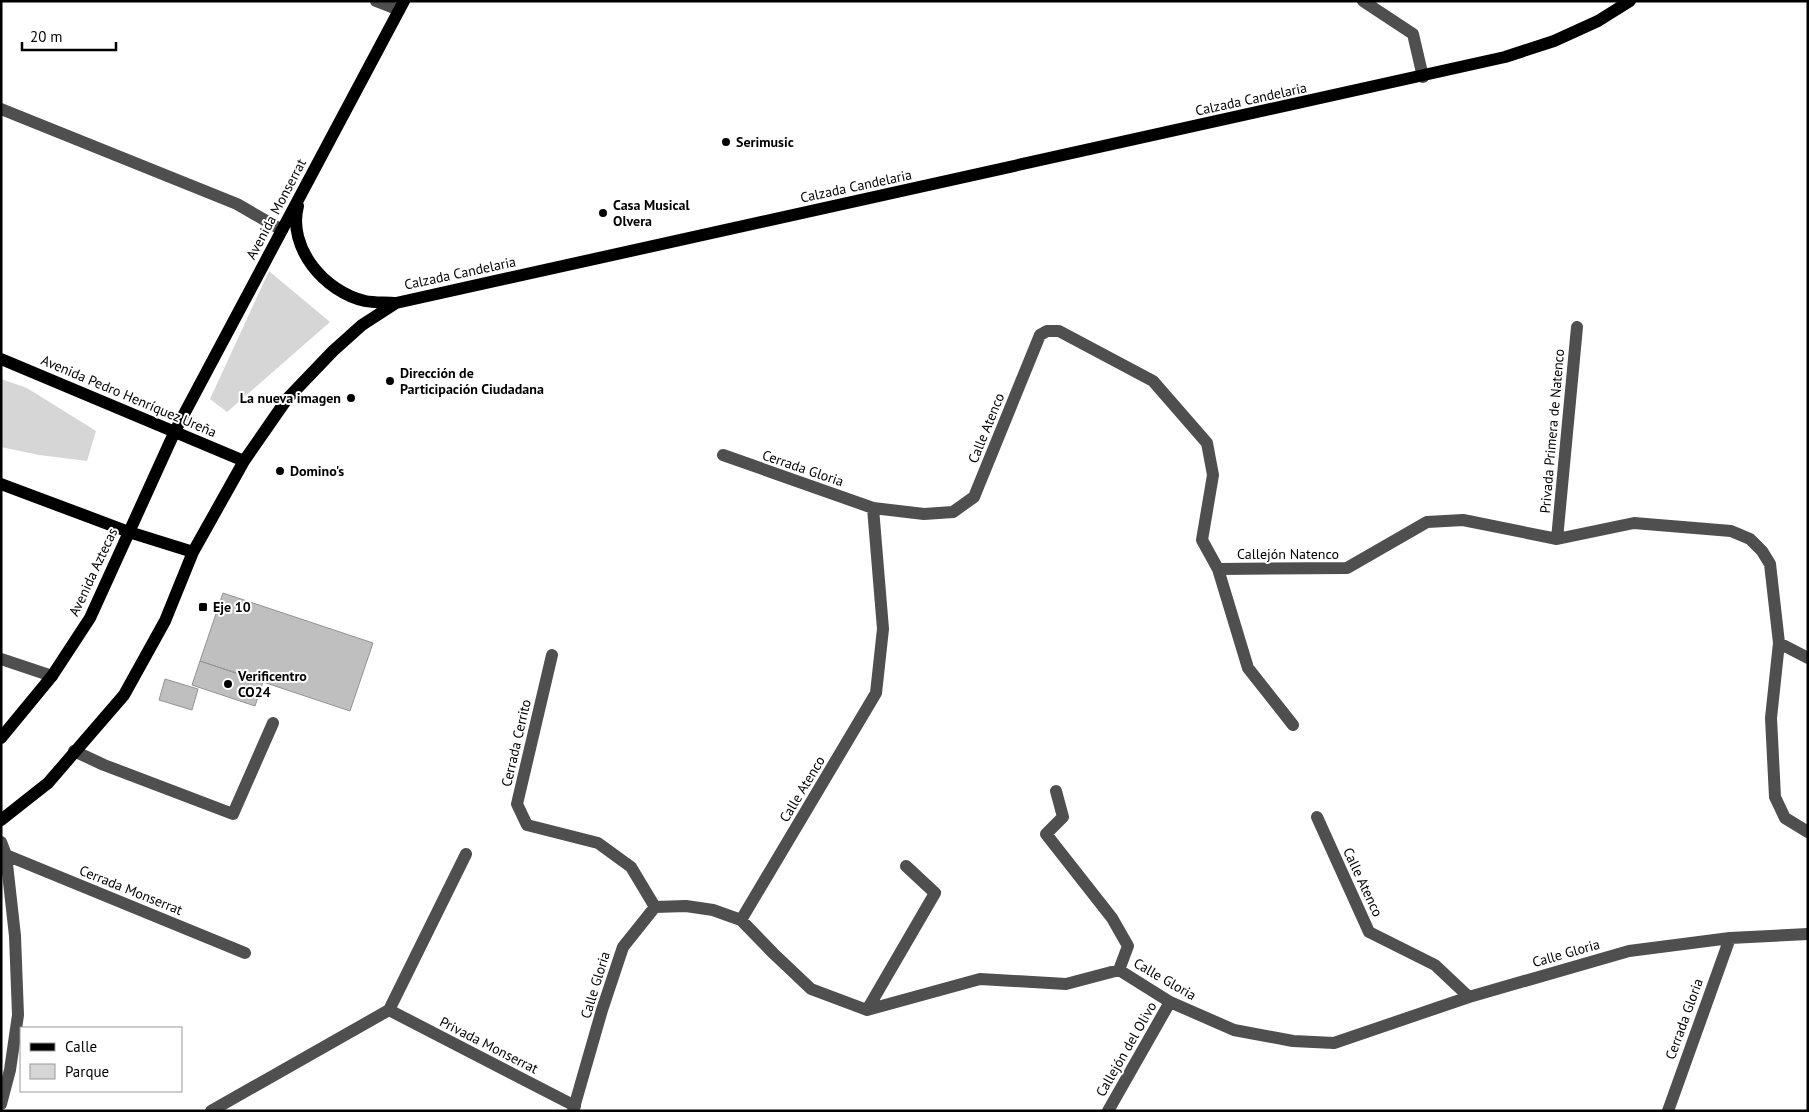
<svg xmlns="http://www.w3.org/2000/svg" width="1809" height="1112" viewBox="0 0 1809 1112" font-family="'PT Sans',sans-serif">
<style>
.green{fill:#d6d6d6}
.building{fill:#bfbfbf;stroke:#939393}
.lines{fill:none;stroke-linecap:round;stroke-linejoin:round}
.minor{stroke:#4f4f4f;stroke-width:12}
.major{stroke:#000;stroke-width:12}
.poi-dot{fill:#000;stroke:#fff;stroke-width:2}
.labels{text-anchor:middle;dominant-baseline:central;stroke-width:4;stroke-linejoin:round;paint-order:stroke}
.street-label{font-size:14px;fill:#000;stroke:#fff}
.poi-label{font-size:14px;font-weight:bold;fill:#000;stroke:#fff;text-anchor:start}
</style>
<rect width="100%" height="100%" fill="#fff"/>
<path class="green" d="M 269,271 L 330,322 L 227,412 L 210,399 Z
M 1,379 L 27,388 L 96,431 L 87,461 L 39,455 L 1,447 Z"/>
<path class="building" d="M 223,593 L 373,643 L 350,711 L 200,661 Z
M 200,661 L 263,682 L 255,706 L 192,685 Z
M 165,679 L 198,689 L 192,710 L 159,700 Z"/>
<g class="lines">
<path class="minor" d="M 376,1 L 399,10
M 1363,1 L 1413,34 L 1423,77
M 1,109 L 237,204 L 282,230
M 723,455 L 873,508
M 1557,539 L 1577,327
M 1218,569 L 1347,568 L 1427,522 L 1463,520 L 1557,539 L 1634,523 L 1731,531 L 1750,539 L 1762,551 L 1770,564 L 1779,643 L 1771,718 L 1775,797 L 1785,818 L 1808,832
M 1779,643 L 1808,658
M 552,655 L 517,804 L 527,825 L 598,843 L 631,867 L 655,907
M 1,659 L 52,676
M 74,751 L 104,765 L 233,814 L 273,723
M 1056,791 L 1063,817 L 1046,834 L 1112,918 L 1128,946 L 1119,970
M 1317,817 L 1369,932 L 1435,965 L 1469,997
M 1,842 L 6,855 L 15,936 L 18,1015 L 10,1070 L 1,1104
M 6,855 L 245,953
M 741,920 L 876,693 L 883,629 L 873,508 L 924,514 L 953,512 L 974,497 L 1040,335 L 1047,331 L 1059,331 L 1153,381 L 1207,443 L 1213,475 L 1202,540 L 1218,569 L 1248,668 L 1293,725
M 389,1010 L 466,854
M 867,1010 L 935,893 L 906,866
M 211,1111 L 389,1010 L 575,1106
M 573,1111 L 602,1010 L 623,947 L 655,907 L 686,906 L 713,910 L 741,920 L 773,953 L 811,989 L 867,1010 L 980,979 L 1066,984 L 1119,970 L 1170,1002 L 1234,1030 L 1293,1041 L 1334,1043 L 1469,997 L 1629,951 L 1730,938 L 1808,934
M 1108,1111 L 1170,1002
M 1668,1111 L 1730,938"/>
<path class="major" d="M 298,206 C 287,248 325,292 365,301 C 374,303 386,302 396,303
M 1,359 L 244,461
M 1,484 L 129,532 L 193,552
M 1,738 L 52,676 L 90,618 L 175,431 L 404,1
M 1,820 L 48,783 L 124,695 L 165,621 L 193,552 L 244,461 L 287,399 L 333,351 L 362,325 L 396,303 L 1505,57 L 1554,41 L 1598,21 L 1630,1"/>
</g>
<g class="poi-dot">
<circle cx="726" cy="142" r="5"/>
<circle cx="603" cy="213" r="5"/>
<circle cx="390" cy="381" r="5"/>
<circle cx="351" cy="398" r="5"/>
<circle cx="280" cy="471" r="5"/>
<rect x="198" y="602" width="10" height="10" rx="2.5"/>
<circle cx="228" cy="684" r="5"/>
</g>
<g class="labels">
<g class="street-label">
<text transform="translate(1251 99) rotate(-12)">Calzada Candelaria</text>
<text transform="translate(856 186) rotate(-12)">Calzada Candelaria</text>
<text transform="translate(276 209) rotate(-62)">Avenida Monserrat</text>
<text transform="translate(460 273) rotate(-12)">Calzada Candelaria</text>
<text transform="translate(129 396) rotate(23)">Avenida Pedro Henríquez Ureña</text>
<text transform="translate(986 428) rotate(-68)">Calle Atenco</text>
<text transform="translate(1552 431) rotate(-85)">Privada Primera de Natenco</text>
<text transform="translate(803 468) rotate(19)">Cerrada Gloria</text>
<text x="1288" y="554">Callejón Natenco</text>
<text transform="translate(93 572) rotate(-65)">Avenida Aztecas</text>
<text transform="translate(516 743) rotate(-77)">Cerrada Cerrito</text>
<text transform="translate(802 789) rotate(-59)">Calle Atenco</text>
<text transform="translate(1363 882) rotate(65)">Calle Atenco</text>
<text transform="translate(131 890) rotate(22)">Cerrada Monserrat</text>
<text transform="translate(1566 953) rotate(-16)">Calle Gloria</text>
<text transform="translate(1165 979) rotate(30)">Calle Gloria</text>
<text transform="translate(595 985) rotate(-73)">Calle Gloria</text>
<text transform="translate(1684 1019) rotate(-70)">Cerrada Gloria</text>
<text transform="translate(489 1045) rotate(27)">Privada Monserrat</text>
<text transform="translate(1126 1049) rotate(-60)">Callejón del Olivo</text>
</g>
<g class="poi-label">
<text x="736" y="142">Serimusic</text>
<text x="613" y="205">Casa Musical<tspan x="613" dy="16">Olvera</tspan></text>
<text x="400" y="373">Dirección de<tspan x="400" dy="16">Participación Ciudadana</tspan></text>
<text x="341" y="398" text-anchor="end">La nueva imagen</text>
<text x="290" y="471">Domino's</text>
<text x="213" y="607">Eje 10</text>
<text x="238" y="676">Verificentro<tspan x="238" dy="16">CO24</tspan></text>
</g>
</g>
<rect width="1809" height="1112" fill="none" stroke="#000000" stroke-width="5"/>
<rect x="20" y="1027" width="162" height="65" fill="#ffffff" stroke="#999999"/>
<rect x="30" y="1043" width="25" height="8" fill="#000000" stroke="#999999"/>
<text x="65" y="1052" font-size="15" fill="#000000">Calle</text>
<rect x="30" y="1064" width="25" height="15" fill="#d6d6d6" stroke="#999999"/>
<text x="65" y="1077" font-size="15" fill="#000000">Parque</text>
<path d="M22 42v8h94v-8" fill="none" stroke="#000000" stroke-width="2.5"/>
<text x="30" y="42" font-size="15" fill="#000000" stroke="#ffffff" stroke-width="4" paint-order="stroke">20 m</text>
</svg>
